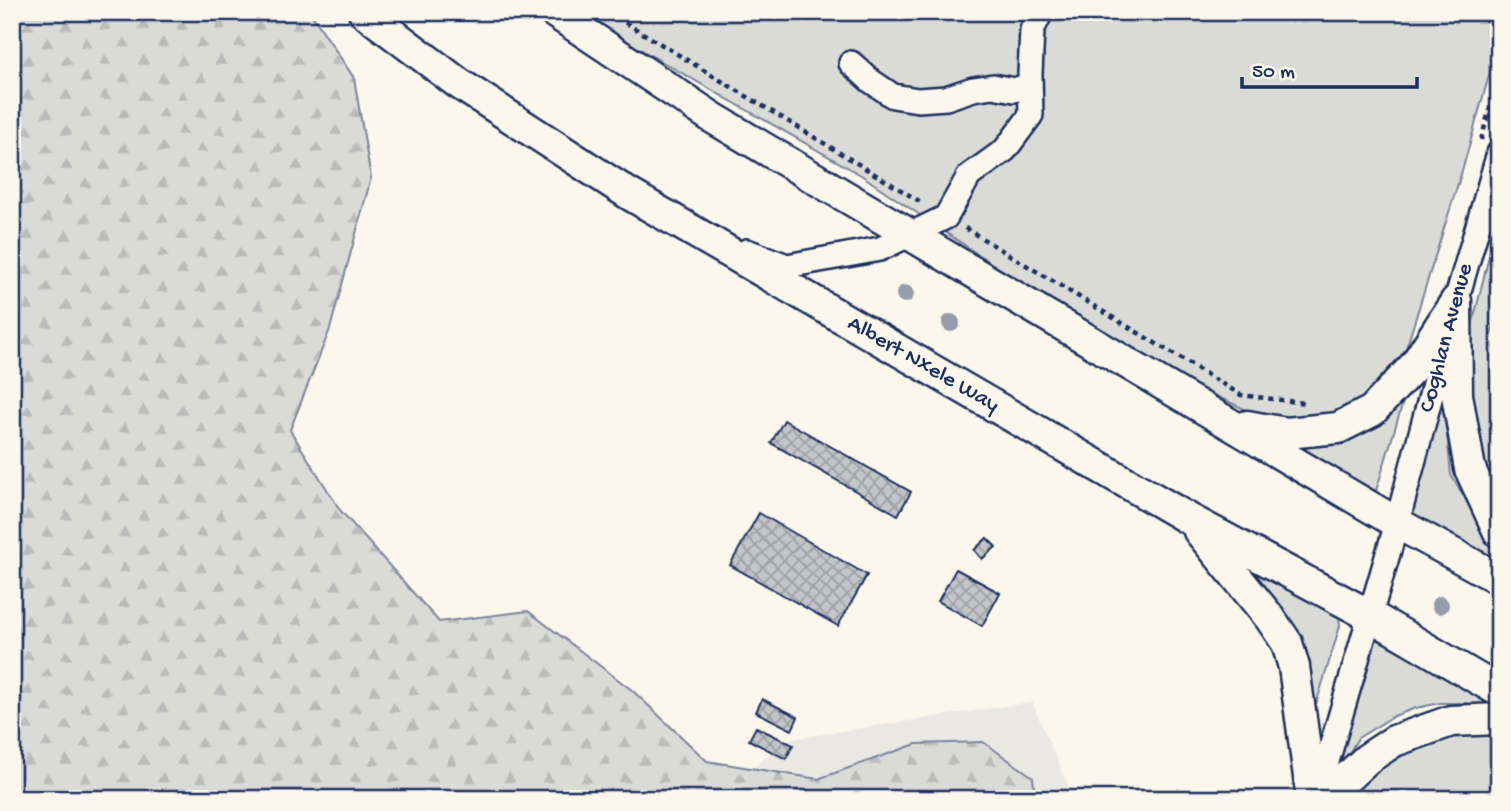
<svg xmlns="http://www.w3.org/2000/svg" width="1511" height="811" viewBox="0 0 1511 811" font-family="'Gochi Hand',sans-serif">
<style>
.built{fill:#eae8e2}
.green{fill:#dadad7;stroke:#7a849a;stroke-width:2}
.forest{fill:url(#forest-firs);stroke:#7a849a;stroke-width:2}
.building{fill:url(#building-cross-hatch);stroke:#1b2f5e;stroke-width:2}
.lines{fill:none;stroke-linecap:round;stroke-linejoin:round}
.minor-casing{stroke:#1b2f5e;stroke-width:28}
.major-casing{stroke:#1b2f5e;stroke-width:35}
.path{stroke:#1b2f5e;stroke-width:4.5;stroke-dasharray:5 5;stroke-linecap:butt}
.minor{stroke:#fbf7ec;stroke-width:23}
.major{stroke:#fbf7ec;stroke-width:30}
.tree{fill:#959cab}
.labels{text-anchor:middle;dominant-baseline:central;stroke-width:6;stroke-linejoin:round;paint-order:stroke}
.street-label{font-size:23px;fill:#1b2f5e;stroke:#fbf7ec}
</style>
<defs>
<pattern id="forest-firs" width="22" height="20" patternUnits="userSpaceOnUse" patternTransform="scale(1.75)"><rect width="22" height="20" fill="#dadad7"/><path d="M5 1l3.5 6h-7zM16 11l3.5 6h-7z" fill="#babbbb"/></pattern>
<pattern id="building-cross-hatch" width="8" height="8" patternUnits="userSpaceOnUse" patternTransform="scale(1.75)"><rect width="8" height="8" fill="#c3c5c9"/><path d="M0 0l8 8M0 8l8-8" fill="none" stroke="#9ea0a6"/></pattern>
</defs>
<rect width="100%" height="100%" fill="#fbf7ec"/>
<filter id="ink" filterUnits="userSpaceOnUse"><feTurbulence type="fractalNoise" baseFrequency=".0143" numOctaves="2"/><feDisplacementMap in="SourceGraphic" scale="14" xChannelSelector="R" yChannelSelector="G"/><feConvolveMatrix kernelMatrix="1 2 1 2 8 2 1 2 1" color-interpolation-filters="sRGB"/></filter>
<g filter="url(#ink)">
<path class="built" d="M 1032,702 L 1074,799 L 718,799 L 785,740 Z"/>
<path class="green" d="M 575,12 L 1499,12 L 1499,40 L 1462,171 L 1404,355 L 1382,388 L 1336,417 L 1268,420 L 1188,383 L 1004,272 L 861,175 Z
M 1499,214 L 1499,307 L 1490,339 L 1499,359 L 1499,500 L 1481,471 L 1466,351 Z
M 1451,377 L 1445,414 L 1451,475 L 1483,529 L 1499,550 L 1499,561 L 1489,559 L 1411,515 L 1444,379 Z
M 1402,394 L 1403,402 L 1376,491 L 1289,446 Z
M 1236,562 L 1339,617 L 1340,626 L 1314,711 Z
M 1373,637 L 1499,705 L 1486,709 L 1465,703 L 1440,703 L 1416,708 L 1394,716 L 1358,738 L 1342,765 L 1337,768 Z
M 1457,729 L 1499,731 L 1499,799 L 1344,799 L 1402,749 Z"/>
<path class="forest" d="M 12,12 L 310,12 L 354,78 L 371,178 L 330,329 L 290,430 L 340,510 L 439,622 L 528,611 L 633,691 L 707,761 L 818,779 L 916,744 L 983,742 L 1033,777 L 1035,799 L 12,799 Z"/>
<path class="building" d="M 784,420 L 911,492 L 898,515 L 771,443 Z
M 759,513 L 867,575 L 838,626 L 730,565 Z
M 987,538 L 996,547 L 982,559 L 974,550 Z
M 956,569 L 1000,593 L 982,626 L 938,601 Z
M 762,699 L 798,717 L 792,730 L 756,712 Z
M 756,727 L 793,745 L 786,759 L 749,740 Z"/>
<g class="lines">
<defs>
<path id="minor" d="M 851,63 L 871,81 L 893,96 L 918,100 L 946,98 L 973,89 L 993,86 L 1014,90 L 1030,85
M 747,251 L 787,266 L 880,249 L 946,217 L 969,176 L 1005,150 L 1031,115 L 1030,74 L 1032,30 L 1041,12
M 1316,799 L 1397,523 L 1456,301 L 1499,153"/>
<path id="major" d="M 364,12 L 458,83 L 629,194 L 1189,519 L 1369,615 L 1499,691
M 554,12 L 713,118 L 1397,523 L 1499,579
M 1456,301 L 1457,395 L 1470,469 L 1499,532
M 1247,426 L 1286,433 L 1338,428 L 1372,411 L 1415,365 L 1456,301
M 1199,531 L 1270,618 L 1287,643 L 1294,667 L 1312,799
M 1324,799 L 1367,759 L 1394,741 L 1451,721 L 1499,719"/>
</defs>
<use href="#minor" class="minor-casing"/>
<use href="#major" class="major-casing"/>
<path class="path" d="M 608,12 L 924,204
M 1481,140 L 1499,76
M 965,228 L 1241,395 L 1305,403"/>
<use href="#minor" class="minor"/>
<use href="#major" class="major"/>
</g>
<g class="tree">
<circle cx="905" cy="294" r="9"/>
<circle cx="951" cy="323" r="9"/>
<circle cx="1440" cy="605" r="9"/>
</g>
</g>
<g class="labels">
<g class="street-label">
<text transform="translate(1447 338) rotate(-75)">Coghlan Avenue</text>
<text transform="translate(923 365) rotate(30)">Albert Nxele Way</text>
</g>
</g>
<rect width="1511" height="811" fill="none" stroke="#fbf7ec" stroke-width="42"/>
<rect x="21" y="21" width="1469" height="769" fill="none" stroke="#1b2f5e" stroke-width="2.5" filter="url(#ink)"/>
<path d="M1242 77v10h175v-10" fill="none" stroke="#1b2f5e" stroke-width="3.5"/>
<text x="1252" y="77" font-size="21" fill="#1b2f5e" stroke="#fbf7ec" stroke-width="5" paint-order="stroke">50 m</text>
</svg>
